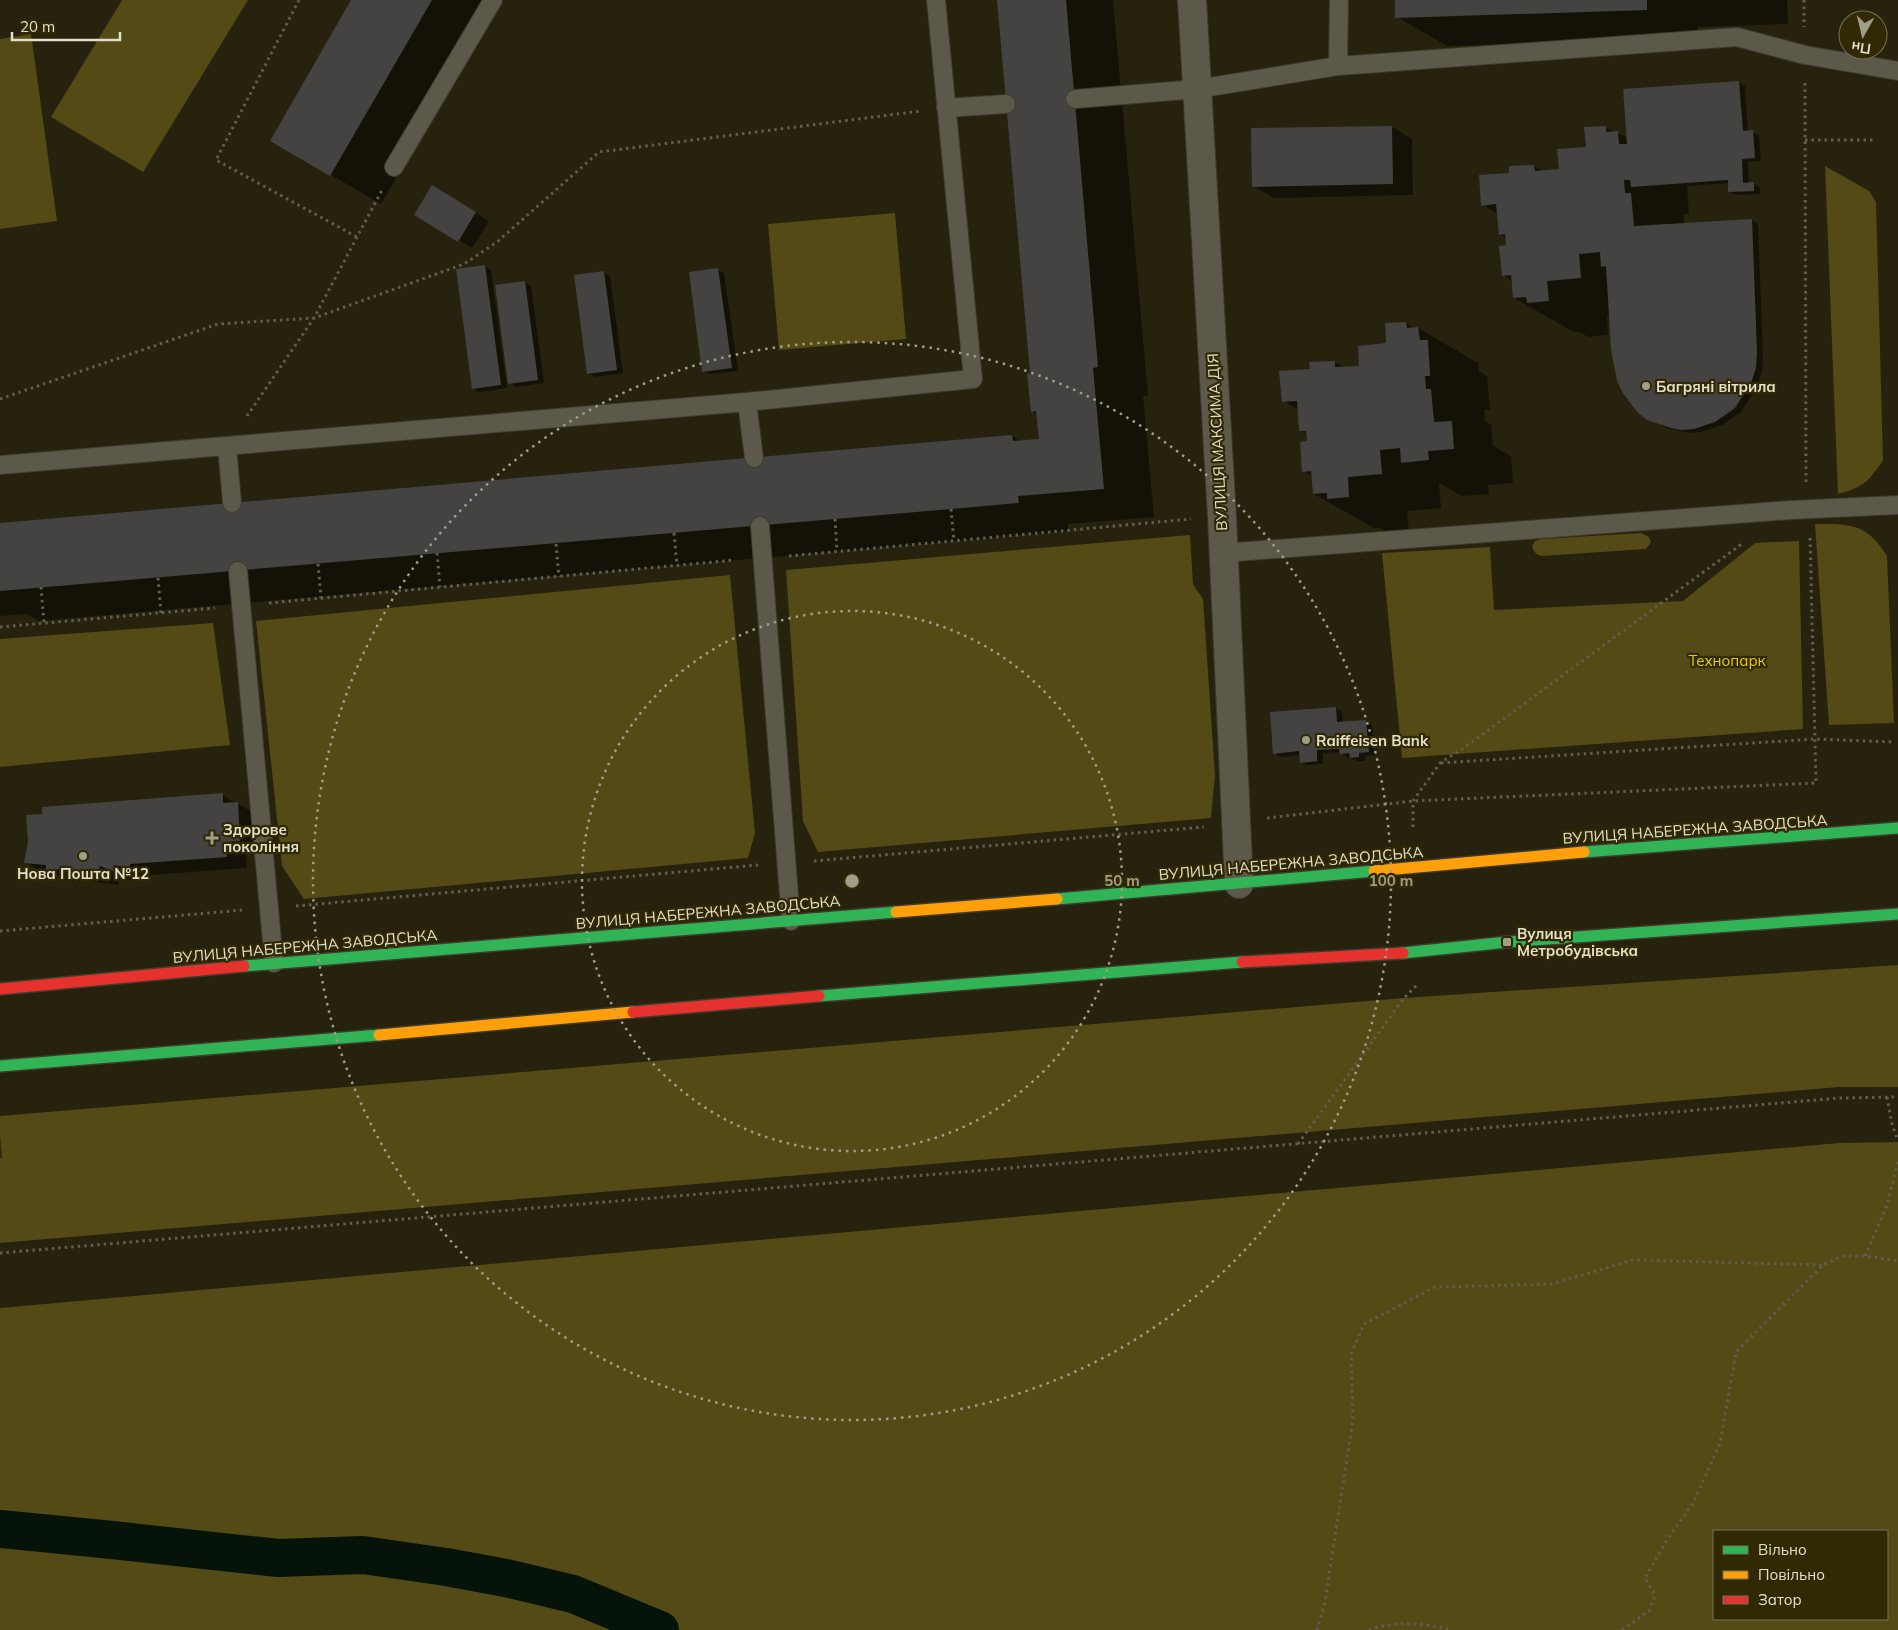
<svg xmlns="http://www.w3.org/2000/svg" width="1898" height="1630" viewBox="0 0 1898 1630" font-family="Mulish,sans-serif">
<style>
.green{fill:#534a15;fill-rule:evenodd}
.shadow{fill:#0007}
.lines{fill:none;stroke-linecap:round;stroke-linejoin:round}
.canal{stroke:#061309;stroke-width:38}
.building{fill:#444341}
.lane-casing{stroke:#3e3b2d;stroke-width:20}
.street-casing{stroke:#3e3b2d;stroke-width:30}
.fast-casing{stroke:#3e3b2d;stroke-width:14}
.slow-casing{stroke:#3e3b2d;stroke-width:14}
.jam-casing{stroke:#3e3b2d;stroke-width:14}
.path{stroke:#615e50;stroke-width:3;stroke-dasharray:2.5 4;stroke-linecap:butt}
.lane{stroke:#5d594a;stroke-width:18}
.street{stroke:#5d594a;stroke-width:28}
.fast{stroke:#30b455;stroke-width:11}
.slow{stroke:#ff9f0a;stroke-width:11}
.jam{stroke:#e5322d;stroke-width:11}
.ring{fill:none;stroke:#a09d89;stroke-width:2.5;stroke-dasharray:2.5 5}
.poi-dot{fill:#a09d89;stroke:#302904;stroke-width:2}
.labels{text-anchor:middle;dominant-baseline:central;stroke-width:4.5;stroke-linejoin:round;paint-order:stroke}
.poi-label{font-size:15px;font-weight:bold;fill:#e2dfcb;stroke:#302904;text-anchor:start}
.street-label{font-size:15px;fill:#e2dfcb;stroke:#302904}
.park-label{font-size:15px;fill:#ebcd01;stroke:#302904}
.centre{fill:#a09d89;stroke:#302904;stroke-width:2.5}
.ring-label{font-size:15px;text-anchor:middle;font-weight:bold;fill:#a09d89;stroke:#302904;stroke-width:4.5;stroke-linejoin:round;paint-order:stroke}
</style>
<rect width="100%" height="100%" fill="#26220e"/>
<path class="green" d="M 122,0 L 248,0 L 143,172 L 51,117 Z
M 31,34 L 57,221 L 0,229 L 0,39 Z
M 1825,166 L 1869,191 L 1876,202 L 1883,460 C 1869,482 1863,487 1838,494 Z
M 895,213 L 906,339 L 779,350 L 768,224 Z
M 1815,524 C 1850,524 1867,523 1887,556 L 1894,723 L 1829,725 Z
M 1641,533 L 1649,537 L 1651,542 L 1646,549 L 1542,556 C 1536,555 1534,552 1532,546 L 1535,541 L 1541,539 Z
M 1190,535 L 1193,584 L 1203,599 L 1215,775 L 1211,818 L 818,852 L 803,821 L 786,570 Z
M 1799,541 L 1803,729 L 1402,758 L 1382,553 L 1490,547 L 1494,610 L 1683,601 L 1755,543 Z
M 730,575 L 755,833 L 748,858 L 304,899 L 282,866 L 256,621 Z
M 213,623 L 230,745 L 0,767 L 0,639 Z
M 1898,965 L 1898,1087 L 1839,1087 L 0,1243 L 0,1116 L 1404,998 Z
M 1898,1142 L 1898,1630 L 0,1630 L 0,1308 L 1839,1143 ZM 1714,1531 L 1887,1531 L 1887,1619 L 1714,1619 Z"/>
<path class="shadow" d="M 353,0 L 499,0 L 381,204 L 271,140 Z
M 998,0 L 1113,0 L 1148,396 L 1143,396 L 1154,517 L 1068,524 L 1068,531 L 1002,537 L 39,621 L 27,614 L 0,616 L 0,524 L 1012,436 L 1022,442 L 1040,441 L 1038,414 L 1032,411 L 1031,375 Z
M 1396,0 L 1787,0 L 1788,24 L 1697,27 L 1697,39 L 1447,46 L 1397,17 Z
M 1739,82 L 1745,86 L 1748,132 L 1752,132 L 1759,135 L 1761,161 L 1748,162 L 1749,184 L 1753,183 L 1760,187 L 1760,194 L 1736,195 L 1730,192 L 1729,183 L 1687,186 L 1689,214 L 1684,214 L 1684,224 L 1752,220 L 1758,224 L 1763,356 L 1762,372 L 1757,387 L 1741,412 L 1722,425 L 1701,432 L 1689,433 L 1666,428 L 1638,411 L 1611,314 L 1607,315 L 1608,335 L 1588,337 L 1580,332 L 1574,332 L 1514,298 L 1511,280 L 1503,275 L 1507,246 L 1507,239 L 1500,234 L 1498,214 L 1483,205 L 1511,174 L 1534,166 L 1544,172 L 1561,170 L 1587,148 L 1605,127 L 1628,138 Z
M 1392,127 L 1412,139 L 1413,195 L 1274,198 L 1253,186 L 1252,130 Z
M 446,195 L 489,221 L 472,248 L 459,240 Z
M 485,266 L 491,270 L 507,388 L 479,392 L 473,389 Z
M 718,270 L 724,273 L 738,371 L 709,374 L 703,371 Z
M 604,272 L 610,276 L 623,373 L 595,377 L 589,373 Z
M 525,282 L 531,286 L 544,383 L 516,387 L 510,383 Z
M 1406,323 L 1414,328 L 1418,328 L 1478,363 L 1479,371 L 1487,376 L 1490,410 L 1484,410 L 1485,421 L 1491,425 L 1493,446 L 1511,456 L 1513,483 L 1488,485 L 1489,494 L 1462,496 L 1439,483 L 1441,508 L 1407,511 L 1409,531 L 1389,533 L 1380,528 L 1374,528 L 1314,494 L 1313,476 L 1304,471 L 1308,442 L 1307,434 L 1300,430 L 1299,410 L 1283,401 L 1311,370 L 1335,362 L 1345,368 L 1361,367 L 1387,344 Z
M 1336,708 L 1342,712 L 1343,723 L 1366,721 L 1372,725 L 1375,755 L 1365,756 L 1365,761 L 1357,761 L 1347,757 L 1341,752 L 1323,753 L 1323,764 L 1307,765 L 1301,762 L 1300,755 L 1280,757 L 1274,753 Z
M 222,795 L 258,815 L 260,852 L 246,853 L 247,868 L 150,875 L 150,879 L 134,876 L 133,881 L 120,877 L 118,885 L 86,880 L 68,881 L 57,875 L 45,874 L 25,862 Z
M 0,1135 L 2,1158 L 0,1158 Z"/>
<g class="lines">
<path class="canal" d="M 0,1529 L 112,1540 L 278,1558 L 363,1555 L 446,1567 L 506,1578 L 573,1594 L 660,1630"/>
</g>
<path class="building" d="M 351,0 L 432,0 L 330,176 L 270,141 Z
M 997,0 L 1066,0 L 1098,367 L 1093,368 L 1104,489 L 1018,496 L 1019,503 L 951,509 L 0,591 L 0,523 L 1012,435 L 1013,441 L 1039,439 L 1036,411 L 1031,412 L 1027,374 L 1030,373 Z
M 1395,0 L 1647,0 L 1647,10 L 1395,18 Z
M 1739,81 L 1743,131 L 1753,130 L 1755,158 L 1742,159 L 1743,183 L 1754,182 L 1754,191 L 1728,192 L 1728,180 L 1631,187 L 1630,180 L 1624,180 L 1625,193 L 1631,193 L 1634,226 L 1752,219 L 1757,352 L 1756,368 L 1751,383 L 1735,408 L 1715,422 L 1694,429 L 1681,430 L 1671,428 L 1647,420 L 1637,412 L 1623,393 L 1617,381 L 1611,349 L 1606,266 L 1601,267 L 1600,252 L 1579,254 L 1581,278 L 1547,281 L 1549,301 L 1527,303 L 1526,297 L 1513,298 L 1511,275 L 1502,276 L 1499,246 L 1506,245 L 1505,234 L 1499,235 L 1496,204 L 1481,206 L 1479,175 L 1509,173 L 1509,166 L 1534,165 L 1535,171 L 1559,169 L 1557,149 L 1586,147 L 1584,127 L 1606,126 L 1606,132 L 1618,131 L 1619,144 L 1627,144 L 1623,89 Z
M 1392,126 L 1393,184 L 1252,187 L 1251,128 Z
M 432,185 L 476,212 L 458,242 L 414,215 Z
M 485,265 L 501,385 L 472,389 L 456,269 Z
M 718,268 L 732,368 L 702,372 L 689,272 Z
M 604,271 L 617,370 L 587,374 L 574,275 Z
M 525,281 L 538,380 L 508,384 L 495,285 Z
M 1406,322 L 1407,328 L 1418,327 L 1420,340 L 1428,340 L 1430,376 L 1425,376 L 1426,389 L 1431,389 L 1434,422 L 1452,421 L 1454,449 L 1428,451 L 1429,460 L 1401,463 L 1400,448 L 1380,450 L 1382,474 L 1348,477 L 1349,497 L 1327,499 L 1327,493 L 1313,494 L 1311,471 L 1302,472 L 1300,442 L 1307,441 L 1306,431 L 1299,431 L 1297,401 L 1282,402 L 1279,371 L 1310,369 L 1309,362 L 1335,361 L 1335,367 L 1359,366 L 1358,346 L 1386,343 L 1385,323 Z
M 1336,707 L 1337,722 L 1366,720 L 1369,752 L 1359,753 L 1359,757 L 1350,758 L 1349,753 L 1340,754 L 1339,749 L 1317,750 L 1317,761 L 1300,763 L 1299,751 L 1273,754 L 1270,712 Z
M 223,793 L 223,803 L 238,802 L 240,841 L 226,842 L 227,857 L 130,864 L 130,868 L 114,865 L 113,871 L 100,866 L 98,874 L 64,869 L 46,870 L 46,865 L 24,863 L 28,841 L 26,815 L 42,814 L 42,807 Z"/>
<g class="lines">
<defs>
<path id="lane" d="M 1338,66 L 1737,37 L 1805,55 L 1898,71
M 1075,99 L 1197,89 L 1338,66 L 1339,0
M 946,108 L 1006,104
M 394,167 L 493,0
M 747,402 L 754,458
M 227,446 L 232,503
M 0,465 L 747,402 L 973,379 L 936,0
M 760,526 L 791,921
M 1223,553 L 1791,510 L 1898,505
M 238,571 L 274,963"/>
<path id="street" d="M 1192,0 L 1222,517 L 1239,884"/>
<path id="fast" d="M 1584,852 L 1898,828
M 1057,899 L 1374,871
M 1403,953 L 1507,942 L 1898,914
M 244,966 L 896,912
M 819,996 L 1242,962
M 0,1066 L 379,1035"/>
<path id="slow" d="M 1374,871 L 1584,852
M 896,912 L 1057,899
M 379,1035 L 633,1012"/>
<path id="jam" d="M 1242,962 L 1403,953
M 0,989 L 244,966
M 633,1012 L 819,996"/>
</defs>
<use href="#lane" class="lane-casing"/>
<use href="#street" class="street-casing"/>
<use href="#fast" class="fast-casing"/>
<use href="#slow" class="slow-casing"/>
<use href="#jam" class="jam-casing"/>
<path class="path" d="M 299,0 L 216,160 L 357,237
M 1804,0 L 1804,27
M 1805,83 L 1806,482
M 1805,140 L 1875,140
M 0,399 L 218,324 L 314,318 L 464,264 L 497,242 L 599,152 L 921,111
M 247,416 L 314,318 L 382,190
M 951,509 L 954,541
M 835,519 L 837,551
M 674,533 L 677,566
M 556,544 L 559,577
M 437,553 L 440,587
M 789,556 L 1191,519
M 318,564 L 321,598
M 158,578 L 161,613
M 41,587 L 44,623
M 269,603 L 735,560
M 0,627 L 215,608
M 1441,763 L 1815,739 L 1892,742
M 1267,818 L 1413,801 L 1816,783 L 1810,535
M 1413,827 L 1413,801 L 1440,763 L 1468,745 L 1743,543
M 814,861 L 1204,827
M 296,906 L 758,865
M 0,931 L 243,910
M 1887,1097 L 1892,1124 L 1898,1141
M 1298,1144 L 1404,998 L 1417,985
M 0,1253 L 1840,1098 L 1898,1097
M 1865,1256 L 1886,1208 L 1898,1162
M 1317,1630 L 1325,1602 L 1353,1419 L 1351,1354 L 1364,1324 L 1435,1287 L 1552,1284 L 1633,1260 L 1823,1265
M 1369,1630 C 1393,1621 1424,1622 1450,1630
M 1622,1630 L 1649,1611 L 1655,1595 L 1645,1578 L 1667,1540 L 1693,1503 L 1720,1444 L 1736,1352 L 1823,1265 L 1842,1256 L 1865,1256 L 1898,1261"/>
<use href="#lane" class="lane"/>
<use href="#street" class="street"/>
<use href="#fast" class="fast"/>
<use href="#slow" class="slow"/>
<use href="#jam" class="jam"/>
</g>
<g class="ring">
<circle cx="852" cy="881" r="270"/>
<circle cx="852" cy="881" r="539"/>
</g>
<g class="poi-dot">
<circle cx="1646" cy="386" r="5"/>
<circle cx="1306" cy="740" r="5"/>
<path d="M209.5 830.5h5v5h5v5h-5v5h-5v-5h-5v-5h5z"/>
<circle cx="83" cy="856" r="5"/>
<rect x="1502" y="937" width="10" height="10" rx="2.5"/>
</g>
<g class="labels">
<g class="poi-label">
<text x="1656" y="386">Багряні вітрила</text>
<text x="1316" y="740">Raiffeisen Bank</text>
<text x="223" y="829">Здорове<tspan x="223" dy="17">покоління</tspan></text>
<text x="83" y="873" text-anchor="middle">Нова Пошта №12</text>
<text x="1517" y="933">Вулиця<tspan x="1517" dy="17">Метробудівська</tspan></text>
</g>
<g class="street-label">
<text transform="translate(1217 442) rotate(-93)">ВУЛИЦЯ МАКСИМА ДІЯ</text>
<text transform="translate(1695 829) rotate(-4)">ВУЛИЦЯ НАБЕРЕЖНА ЗАВОДСЬКА</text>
<text transform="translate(1291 863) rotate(-5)">ВУЛИЦЯ НАБЕРЕЖНА ЗАВОДСЬКА</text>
<text transform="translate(708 912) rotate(-5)">ВУЛИЦЯ НАБЕРЕЖНА ЗАВОДСЬКА</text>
<text transform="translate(305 946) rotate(-5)">ВУЛИЦЯ НАБЕРЕЖНА ЗАВОДСЬКА</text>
</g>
<g class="park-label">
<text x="1727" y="660">Технопарк</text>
</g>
</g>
<circle cx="852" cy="881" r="8" class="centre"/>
<g class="ring-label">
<text x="1122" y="886">50 m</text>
<text x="1391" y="886">100 m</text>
</g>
<rect x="1713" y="1530" width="175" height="90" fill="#302904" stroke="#777254"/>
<rect x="1723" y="1546" width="25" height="8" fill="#30b455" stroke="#777254"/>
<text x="1758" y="1555" font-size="15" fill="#e2dfcb">Вільно</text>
<rect x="1723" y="1571" width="25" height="8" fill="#ff9f0a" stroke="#777254"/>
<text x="1758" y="1580" font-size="15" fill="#e2dfcb">Повільно</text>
<rect x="1723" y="1596" width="25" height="8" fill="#e5322d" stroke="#777254"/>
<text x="1758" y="1605" font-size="15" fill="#e2dfcb">Затор</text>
<g transform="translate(1863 35) rotate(188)"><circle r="24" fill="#302904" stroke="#777254"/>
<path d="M0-4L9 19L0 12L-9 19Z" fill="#a09d89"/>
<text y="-8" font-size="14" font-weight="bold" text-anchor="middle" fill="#e2dfcb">Пн</text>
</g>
<path d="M12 32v8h108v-8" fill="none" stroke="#e2dfcb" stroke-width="2.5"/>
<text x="20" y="32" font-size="15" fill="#e2dfcb" stroke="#302904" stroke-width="4" paint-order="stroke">20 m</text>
</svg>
